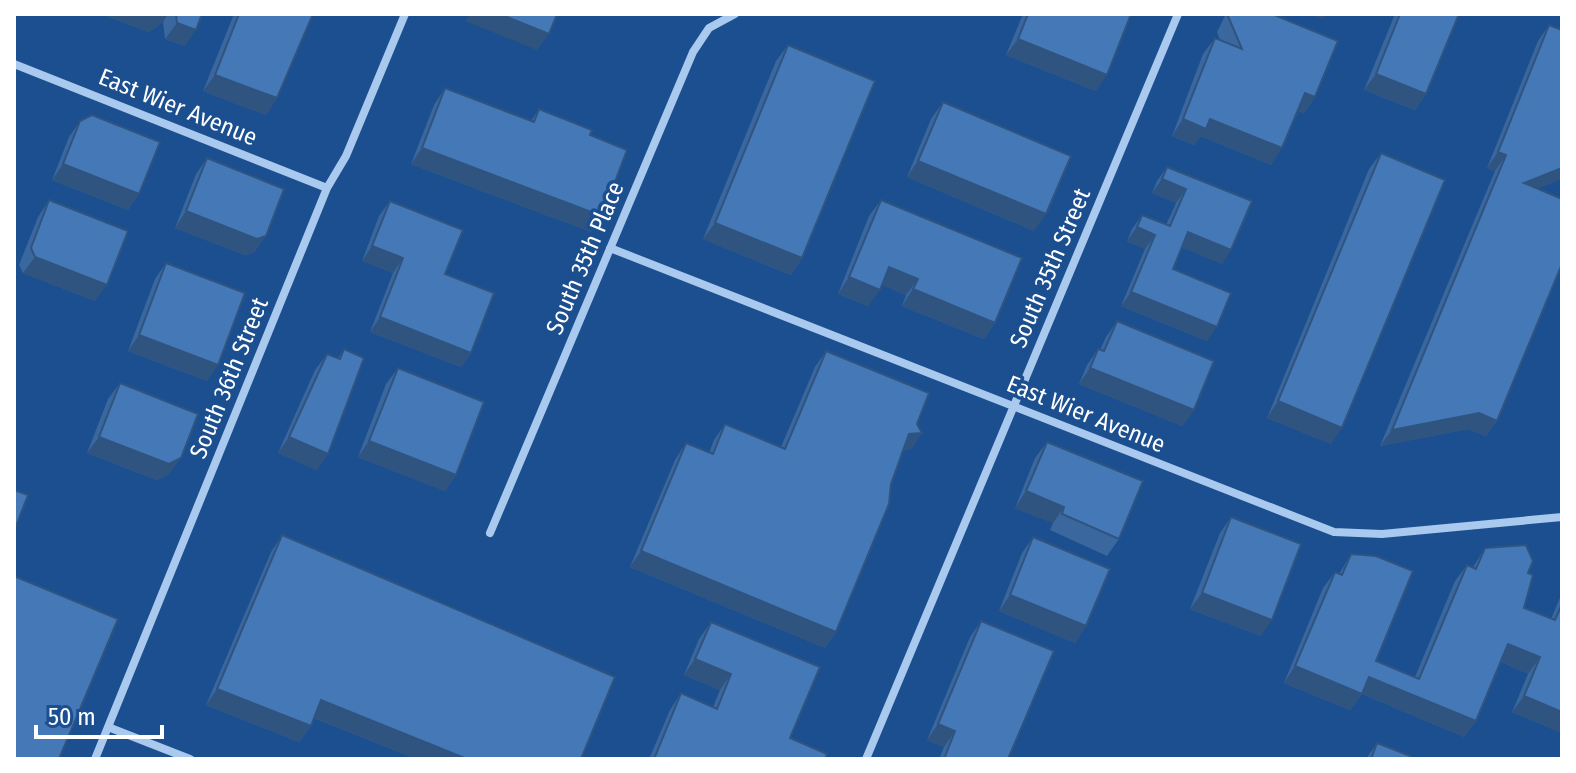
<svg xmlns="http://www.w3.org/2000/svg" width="1576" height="773" viewBox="0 0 1576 773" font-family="'Fira Sans Condensed',sans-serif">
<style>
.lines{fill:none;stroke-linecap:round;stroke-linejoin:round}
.street{stroke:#a9c9ee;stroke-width:8}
.wall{fill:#3a679d}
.shaded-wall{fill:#305480}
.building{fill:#4478b7;stroke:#305480;stroke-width:2}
.labels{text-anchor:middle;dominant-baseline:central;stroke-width:7;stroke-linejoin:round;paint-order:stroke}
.street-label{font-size:24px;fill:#fff;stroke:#1b4f8f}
</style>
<rect width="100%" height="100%" fill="#1b4f8f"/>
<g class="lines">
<path class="street" d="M 14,64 L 327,188
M 610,248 L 1334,532 L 1382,534 L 1562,517
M 490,533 L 693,52 L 709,28 L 735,14
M 108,727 L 190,759
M 95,759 L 327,188 L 346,156 L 405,14
M 866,759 L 1178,14"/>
</g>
<path class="wall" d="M 101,14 L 202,14 L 185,46 L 165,39 L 163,22 L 149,32 Z
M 234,14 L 313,14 L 277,98 L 266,115 L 203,91 Z
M 1023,14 L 1131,14 L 1096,91 L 1006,55 Z
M 1226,14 L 1272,14 L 1315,97 L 1304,113 L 1298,111 L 1271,165 L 1201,136 L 1194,145 L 1172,136 L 1203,54 L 1215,38 L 1220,40 L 1217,32 Z
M 1395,14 L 1459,14 L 1426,94 L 1415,110 L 1364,90 Z
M 1549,25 L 1538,189 L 1497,421 L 1486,436 L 1468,429 L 1380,446 L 1495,171 L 1487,168 L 1538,41 Z
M 788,45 L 802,258 L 791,275 L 703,239 L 776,61 Z
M 445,88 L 531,121 L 539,109 L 590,135 L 602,216 L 591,232 L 411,164 L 434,105 Z
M 943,102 L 1034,231 L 907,177 L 931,119 Z
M 80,121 L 139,194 L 128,210 L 52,180 L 69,137 Z
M 1381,153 L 1331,444 L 1267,418 L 1369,169 Z
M 207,158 L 266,236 L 254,252 L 245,255 L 175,228 L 196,174 Z
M 1167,167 L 1252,201 L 1222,264 L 1182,247 L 1173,269 L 1207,341 L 1121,306 L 1145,249 L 1127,241 L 1132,229 L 1142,215 L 1166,225 L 1176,203 L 1152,193 L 1157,181 Z
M 49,200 L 95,301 L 23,273 L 19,265 L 38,217 Z
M 881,200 L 995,323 L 984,339 L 902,306 L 906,295 L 882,285 L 868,306 L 838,294 L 869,216 Z
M 390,201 L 445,274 L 471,353 L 461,367 L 370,332 L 393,273 L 362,261 L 379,216 Z
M 166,263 L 207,381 L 128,351 L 155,279 Z
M 1117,321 L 1194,410 L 1182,426 L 1079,384 L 1087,365 L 1098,349 L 1100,350 L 1106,337 Z
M 344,349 L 317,470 L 278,453 L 315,370 L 327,354 L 338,358 Z
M 826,351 L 917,424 L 922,433 L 911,449 L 903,450 L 836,632 L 825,648 L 630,567 L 675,460 L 686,443 L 709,453 L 714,440 L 725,424 L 781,447 L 815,367 Z
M 398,368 L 456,475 L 445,491 L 358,457 L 386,384 Z
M 120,383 L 169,474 L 157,480 L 87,453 L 108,399 Z
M 1047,442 L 1119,539 L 1107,556 L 1050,530 L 1053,523 L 1015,508 L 1035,458 Z
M 1231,517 L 1261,636 L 1190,609 L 1220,533 Z
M 282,535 L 416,759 L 314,718 L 311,726 L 299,742 L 206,705 L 271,552 Z
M 1033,537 L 1086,626 L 1075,643 L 999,611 L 1022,553 Z
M 1485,548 L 1528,573 L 1524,608 L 1551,619 L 1562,593 L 1562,733 L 1512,712 L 1528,674 L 1501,662 L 1476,721 L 1464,737 L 1362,694 L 1350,710 L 1284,683 L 1323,588 L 1335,572 L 1339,574 L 1351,554 L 1376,661 L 1415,677 L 1455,581 L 1467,565 L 1473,567 Z
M 981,621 L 1008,759 L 939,759 L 944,747 L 927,740 L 970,637 Z
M 711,622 L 790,738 L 825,759 L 649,759 L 670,710 L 681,693 L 713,707 L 720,690 L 684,675 L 699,639 Z
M 1377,743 L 1418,759 L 1366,759 Z"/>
<path class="shaded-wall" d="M 101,14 L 168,14 L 163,22 L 149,32 Z
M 470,14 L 500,14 L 549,34 L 537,50 L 465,21 Z
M 1310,14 L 1327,14 L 1323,19 Z
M 177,23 L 196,30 L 185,46 L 165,39 Z
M 1018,39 L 1107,75 L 1096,91 L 1006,55 Z
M 1376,74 L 1426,94 L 1415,110 L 1364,90 Z
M 215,75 L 277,98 L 266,115 L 203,91 Z
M 1305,93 L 1315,97 L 1304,113 L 1293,109 Z
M 1183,119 L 1210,119 L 1282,148 L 1271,165 L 1201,136 L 1194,145 L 1172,136 Z
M 422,148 L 602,216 L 591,232 L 411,164 Z
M 1498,152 L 1506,155 L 1495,171 L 1487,168 Z
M 918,161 L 1046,214 L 1034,231 L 907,177 Z
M 63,164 L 139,194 L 128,210 L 52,180 Z
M 1562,168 L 1562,179 L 1513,199 L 1524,183 Z
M 1162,179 L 1186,189 L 1176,203 L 1152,193 Z
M 186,211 L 266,236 L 254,252 L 245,255 L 175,228 Z
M 715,223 L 802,258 L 791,275 L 703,239 Z
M 1137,227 L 1155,235 L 1145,249 L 1127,241 Z
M 1188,232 L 1231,250 L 1222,264 L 1178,246 Z
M 372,246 L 403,258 L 393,273 L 362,261 Z
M 35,257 L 107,285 L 95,301 L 23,273 Z
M 889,267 L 918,279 L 906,295 L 877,283 Z
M 849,277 L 880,290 L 868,306 L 838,294 Z
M 913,289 L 995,323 L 984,339 L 902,306 Z
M 1131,292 L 1217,327 L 1207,341 L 1121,306 Z
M 380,317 L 471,353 L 461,367 L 370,332 Z
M 139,335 L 218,365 L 207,381 L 128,351 Z
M 1090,368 L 1194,410 L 1182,426 L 1079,384 Z
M 1278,401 L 1342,428 L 1331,444 L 1267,418 Z
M 1479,413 L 1497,421 L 1486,436 L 1468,429 L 1380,446 L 1392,430 Z
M 922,433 L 911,449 L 897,450 L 909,434 Z
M 99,437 L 181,458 L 169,474 L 157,480 L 87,453 Z
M 289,437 L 328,454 L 317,470 L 278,453 Z
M 369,441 L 456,475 L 445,491 L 358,457 Z
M 1026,491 L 1064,507 L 1053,523 L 1015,508 Z
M 641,551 L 836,632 L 825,648 L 630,567 Z
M 1202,593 L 1272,620 L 1261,636 L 1190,609 Z
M 1010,595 L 1086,626 L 1075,643 L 999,611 Z
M 1508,644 L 1540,657 L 1528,674 L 1497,660 Z
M 695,659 L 731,674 L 720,690 L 684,675 Z
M 1295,666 L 1369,677 L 1476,721 L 1464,737 L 1362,694 L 1350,710 L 1284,683 Z
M 217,689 L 311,726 L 299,742 L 206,705 Z
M 1524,696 L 1562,712 L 1562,733 L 1512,712 Z
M 321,700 L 467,759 L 416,759 L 310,716 Z
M 938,724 L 955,731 L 944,747 L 927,740 Z"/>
<path class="building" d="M 176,14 L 202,14 L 196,30 L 177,23 Z
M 239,14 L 313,14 L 277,98 L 215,75 Z
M 500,14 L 557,14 L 549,34 Z
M 1028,14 L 1131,14 L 1107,75 L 1018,39 Z
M 1229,14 L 1272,14 L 1338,41 L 1315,97 L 1305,93 L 1282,148 L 1210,119 L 1206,129 L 1183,119 L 1215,38 L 1242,49 L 1228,16 Z
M 1400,14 L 1459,14 L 1426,94 L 1376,74 Z
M 1549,25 L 1562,30 L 1562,168 L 1524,183 L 1562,199 L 1562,264 L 1497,421 L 1479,413 L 1392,430 L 1506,155 L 1498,152 Z
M 788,45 L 875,81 L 802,258 L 715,223 Z
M 445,88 L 534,122 L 539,109 L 592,130 L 590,135 L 627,150 L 602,216 L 422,148 Z
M 943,102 L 1071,156 L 1046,214 L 918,161 Z
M 92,115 L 160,142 L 139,194 L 63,164 L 80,121 Z
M 1381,153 L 1445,180 L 1342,428 L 1278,401 Z
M 207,158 L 284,189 L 266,236 L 257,239 L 186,211 Z
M 1167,167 L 1252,201 L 1231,250 L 1188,232 L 1173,269 L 1231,293 L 1217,327 L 1131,292 L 1155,235 L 1137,227 L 1142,215 L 1170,226 L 1186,189 L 1162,179 Z
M 49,200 L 128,231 L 107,285 L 35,257 L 31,248 Z
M 881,200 L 1022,258 L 995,323 L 913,289 L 918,279 L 889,267 L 880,290 L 849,277 Z
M 390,201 L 463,230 L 445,274 L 494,293 L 471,353 L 380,317 L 403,258 L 372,246 Z
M 166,263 L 245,293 L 218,365 L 139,335 Z
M 1117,321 L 1214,361 L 1194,410 L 1090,368 L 1098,349 L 1104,351 Z
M 344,349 L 364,358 L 328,454 L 289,437 L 327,354 L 340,359 Z
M 826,351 L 929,393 L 917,424 L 922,433 L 909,434 L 891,484 L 889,504 L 836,632 L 641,551 L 686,443 L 713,454 L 725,424 L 785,449 Z
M 398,368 L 484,402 L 456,475 L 369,441 Z
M 120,383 L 198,414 L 181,458 L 169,464 L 99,437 Z
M 1047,442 L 1143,481 L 1119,539 L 1062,514 L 1064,507 L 1026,491 Z
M 14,490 L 28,495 L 16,526 L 14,526 Z
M 1231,517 L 1301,544 L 1272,620 L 1202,593 Z
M 282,535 L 615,677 L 581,759 L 467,759 L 321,700 L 311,726 L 217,689 Z
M 1033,537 L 1110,569 L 1086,626 L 1010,595 Z
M 1526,545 L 1533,561 L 1528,573 L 1533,575 L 1524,608 L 1555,620 L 1562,604 L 1562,712 L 1524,696 L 1540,657 L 1508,644 L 1476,721 L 1369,677 L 1362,694 L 1295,666 L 1335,572 L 1342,575 L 1351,554 L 1376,556 L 1413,571 L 1376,661 L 1419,679 L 1467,565 L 1476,569 L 1485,548 Z
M 14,576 L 118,619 L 59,759 L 14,759 Z
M 981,621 L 1054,651 L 1008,759 L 944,759 L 955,731 L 938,724 Z
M 711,622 L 820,667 L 790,738 L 827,754 L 825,759 L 654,759 L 681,693 L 717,709 L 731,674 L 695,659 Z
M 1377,743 L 1418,759 L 1371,759 Z"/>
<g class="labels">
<g class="street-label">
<text transform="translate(178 107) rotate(22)">East Wier Avenue</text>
<text transform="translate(585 258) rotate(-67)">South 35th Place</text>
<text transform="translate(1050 268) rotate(-67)">South 35th Street</text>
<text transform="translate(229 378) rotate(-68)">South 36th Street</text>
<text transform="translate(1086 414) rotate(22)">East Wier Avenue</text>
</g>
</g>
<rect width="1576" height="773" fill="none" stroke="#ffffff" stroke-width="32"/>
<path d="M36 725v12h126v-12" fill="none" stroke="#ffffff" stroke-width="4"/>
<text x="48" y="725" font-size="24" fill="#ffffff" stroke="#1b4f8f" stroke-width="6" paint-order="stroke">50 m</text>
</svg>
